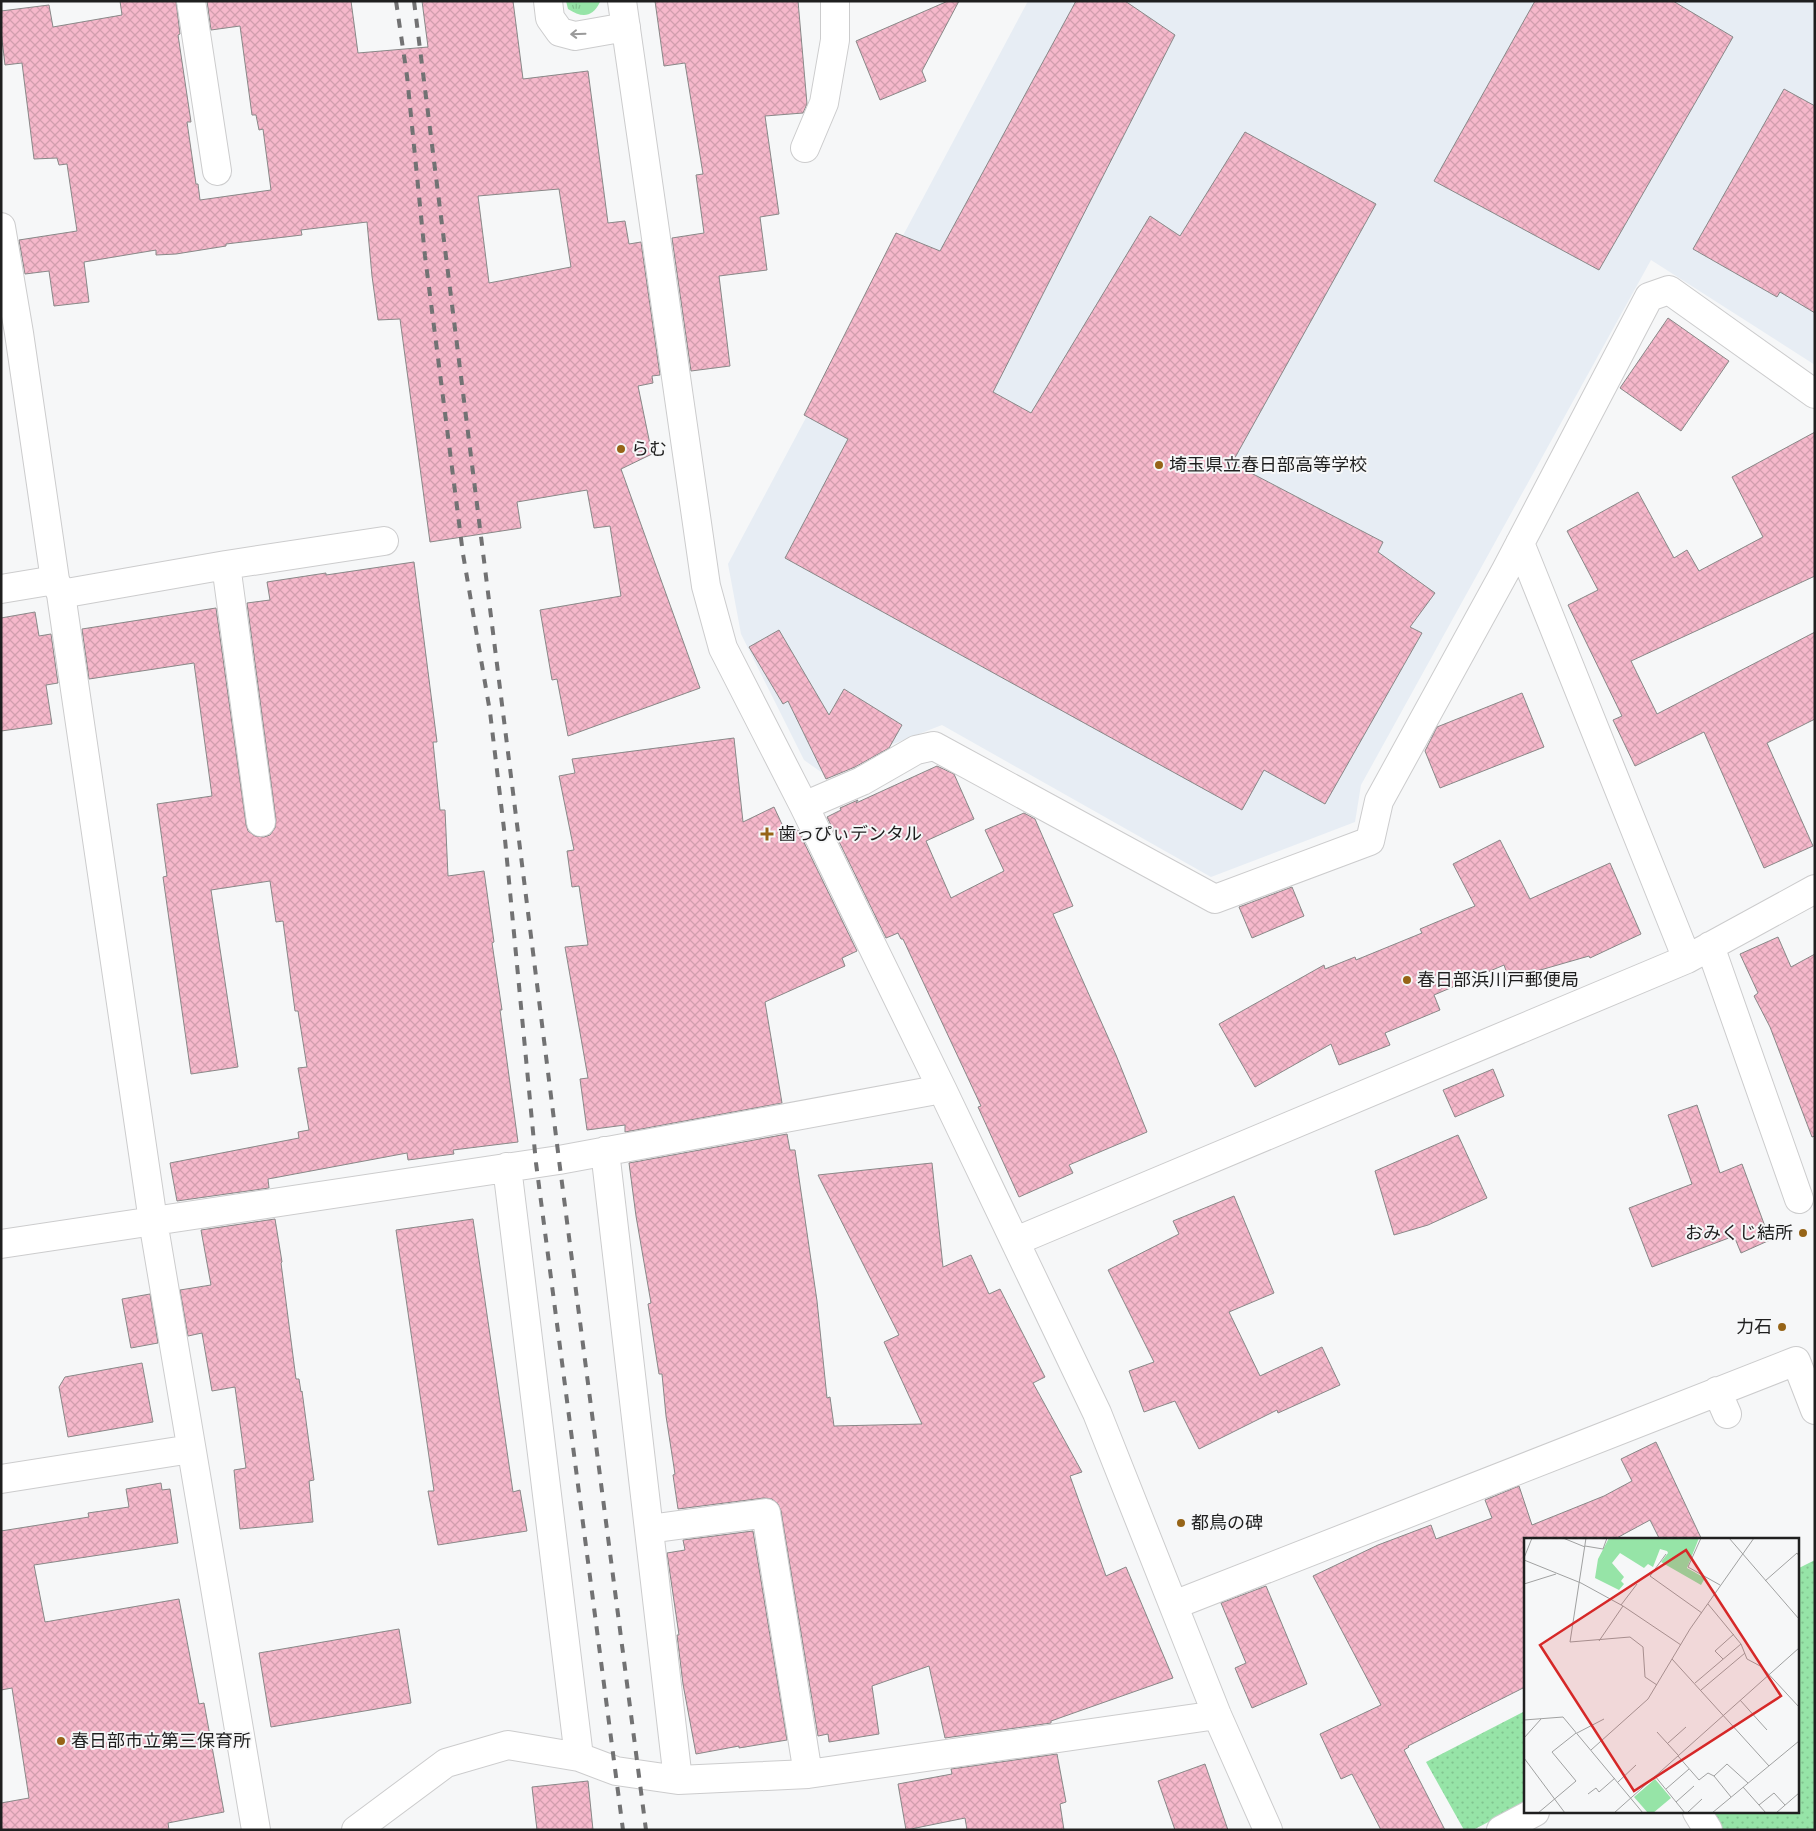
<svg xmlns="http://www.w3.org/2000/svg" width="1816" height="1831" viewBox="0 0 1816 1831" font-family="Spectral,'Noto Sans JP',serif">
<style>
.built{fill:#e7edf4}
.grass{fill:url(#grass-tufts)}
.park{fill:url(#park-dots)}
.building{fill:url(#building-cross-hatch);stroke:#898888;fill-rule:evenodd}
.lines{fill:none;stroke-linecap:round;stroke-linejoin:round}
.minor-casing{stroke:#cccccd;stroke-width:30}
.minor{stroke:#fff;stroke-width:28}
.rail{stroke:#727273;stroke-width:4;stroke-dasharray:9 9;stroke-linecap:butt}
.oneway{stroke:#9a9a9a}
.poi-dot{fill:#966417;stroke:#f6f7f8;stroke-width:2}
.labels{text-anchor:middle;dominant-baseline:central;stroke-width:4;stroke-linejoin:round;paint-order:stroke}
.poi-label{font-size:18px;fill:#1f1f1f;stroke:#f6f7f8;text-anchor:start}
.inset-road{fill:none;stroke:#a0a1a1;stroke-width:1}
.view{fill:#d62828;fill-opacity:0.15;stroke:#d62828;stroke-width:2.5}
.inset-edge{fill:none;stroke:#1f1f1f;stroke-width:2.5}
</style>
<defs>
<pattern id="grass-tufts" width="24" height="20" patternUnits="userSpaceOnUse" patternTransform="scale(1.25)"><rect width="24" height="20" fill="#96e4a7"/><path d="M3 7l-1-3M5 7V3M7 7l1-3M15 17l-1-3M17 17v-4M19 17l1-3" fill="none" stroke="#81c38f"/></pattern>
<pattern id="park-dots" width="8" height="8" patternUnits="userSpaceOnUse" patternTransform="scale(1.25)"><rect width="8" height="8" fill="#96e4a7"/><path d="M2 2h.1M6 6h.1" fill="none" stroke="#81c38f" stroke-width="1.8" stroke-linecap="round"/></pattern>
<pattern id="building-cross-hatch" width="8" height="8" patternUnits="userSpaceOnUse" patternTransform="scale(1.25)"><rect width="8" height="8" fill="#f6b8cb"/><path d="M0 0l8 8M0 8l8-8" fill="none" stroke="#d29eae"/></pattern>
</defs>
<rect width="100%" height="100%" fill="#f6f7f8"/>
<path class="built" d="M 1028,1 L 1815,1 L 1815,365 L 1651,260 L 1361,785 L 1355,822 L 1211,877 L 942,725 L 821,772 L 804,760 L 741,634 L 728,564 Z"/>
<path class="grass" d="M 566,1 L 600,1 L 600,2 C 592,18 582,18 568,9 Z"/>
<path class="park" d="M 1815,1560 L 1815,1830 L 1719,1830 L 1707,1812 L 1797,1812 L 1797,1569 Z
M 1525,1711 L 1525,1803 L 1473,1830 L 1464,1830 L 1426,1762 Z"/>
<path class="building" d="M 120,1 L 176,1 L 180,34 L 178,35 L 191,122 L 187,122 L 196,184 L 198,184 L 200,200 L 271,190 L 263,129 L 259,130 L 256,115 L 252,115 L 240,26 L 211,30 L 207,1 L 351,1 L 358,53 L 428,47 L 422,1 L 513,1 L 523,79 L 588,71 L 608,223 L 625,221 L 629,244 L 641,242 L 660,375 L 652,376 L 653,383 L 638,386 L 652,454 L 621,469 L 700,688 L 568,736 L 557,679 L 552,680 L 540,610 L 621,596 L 610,526 L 594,528 L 587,490 L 517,502 L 521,528 L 430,542 L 400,319 L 378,320 L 372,276 L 367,222 L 301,230 L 302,235 L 226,244 L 226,246 L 176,254 L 156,255 L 156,250 L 84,262 L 89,302 L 54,306 L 49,271 L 25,274 L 19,240 L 77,231 L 67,164 L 59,165 L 57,158 L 34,159 L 22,63 L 5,65 L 1,31 L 1,11 L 49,5 L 53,27 L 122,15 ZM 559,189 L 571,267 L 489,283 L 478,196 Z
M 655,1 L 798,1 L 807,104 L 803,113 L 765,116 L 779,214 L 760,217 L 767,270 L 719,276 L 730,366 L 691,371 L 672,238 L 704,233 L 696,175 L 703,174 L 685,63 L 664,66 Z
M 948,1 L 959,1 L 922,71 L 926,81 L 880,100 L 856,41 Z
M 1076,1 L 1125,1 L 1175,35 L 993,392 L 1031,413 L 1150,216 L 1180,236 L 1245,132 L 1376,204 L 1232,463 L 1383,542 L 1378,552 L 1435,593 L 1410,627 L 1422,633 L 1325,804 L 1264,770 L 1242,810 L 785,558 L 848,439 L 804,415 L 896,233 L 940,251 Z
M 1535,1 L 1673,1 L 1733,37 L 1599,270 L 1434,181 Z
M 1784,89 L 1815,106 L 1815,313 L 1780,292 L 1777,297 L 1693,249 Z
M 1668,318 L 1729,361 L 1681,431 L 1620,388 Z
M 1815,432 L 1815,576 L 1631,661 L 1657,714 L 1815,632 L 1815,719 L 1767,743 L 1813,846 L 1764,868 L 1704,732 L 1635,766 L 1613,720 L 1622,716 L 1568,605 L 1598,590 L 1567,531 L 1638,492 L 1674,558 L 1687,550 L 1699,571 L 1763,537 L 1732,477 Z
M 414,562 L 437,742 L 433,742 L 440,810 L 445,810 L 448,876 L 484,871 L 494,942 L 492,943 L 502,1010 L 500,1010 L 518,1142 L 453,1150 L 454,1154 L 408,1160 L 407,1153 L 268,1179 L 269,1188 L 177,1201 L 170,1163 L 299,1138 L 298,1132 L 309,1130 L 298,1068 L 307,1067 L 298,1011 L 295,1011 L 283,921 L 276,922 L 270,881 L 211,890 L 238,1067 L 191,1074 L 163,877 L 167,876 L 157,804 L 212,796 L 194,663 L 89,679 L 82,629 L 216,608 L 246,824 L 248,831 L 255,836 L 264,837 L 270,835 L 275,828 L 276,820 L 247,603 L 270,600 L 267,582 L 326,573 L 326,575 Z
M 35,612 L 39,636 L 51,634 L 58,683 L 46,685 L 52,724 L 1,731 L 1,618 Z
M 779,630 L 829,715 L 844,689 L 902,725 L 889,748 L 855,767 L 826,779 L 788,701 L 783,704 L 749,647 Z
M 1522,693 L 1544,747 L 1440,788 L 1425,751 L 1437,727 Z
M 734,738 L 743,822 L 774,807 L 787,835 L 798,830 L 857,951 L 842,958 L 845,966 L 765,1002 L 782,1103 L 625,1132 L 625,1125 L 587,1130 L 580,1079 L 588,1078 L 565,947 L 588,945 L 579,886 L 572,887 L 567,851 L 574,850 L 559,776 L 575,773 L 572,759 Z
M 937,766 L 954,774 L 974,819 L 926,841 L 951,898 L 1004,871 L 985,830 L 1024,813 L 1035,819 L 1073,906 L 1053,914 L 1116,1055 L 1147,1132 L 1069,1165 L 1073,1173 L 1019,1197 L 978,1107 L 981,1106 L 903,939 L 901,939 L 898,933 L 886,938 L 827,817 L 841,810 L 840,808 L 858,800 L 856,803 Z
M 1500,840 L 1530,899 L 1610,863 L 1641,934 L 1590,958 L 1589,956 L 1509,979 L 1504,965 L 1434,995 L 1440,1010 L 1385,1033 L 1390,1045 L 1339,1065 L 1331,1044 L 1255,1087 L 1219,1024 L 1324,965 L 1325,969 L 1355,957 L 1356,960 L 1422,933 L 1420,929 L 1475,906 L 1453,864 Z
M 1292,887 L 1304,916 L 1252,938 L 1239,907 Z
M 1778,937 L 1791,967 L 1815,954 L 1815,1136 L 1812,1137 L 1770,1027 L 1754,996 L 1758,993 L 1740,954 Z
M 1493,1069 L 1504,1096 L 1455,1117 L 1443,1090 Z
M 1697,1105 L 1720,1173 L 1742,1164 L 1770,1240 L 1741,1253 L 1734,1236 L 1652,1267 L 1629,1208 L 1692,1184 L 1668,1115 Z
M 787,1134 L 790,1150 L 795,1150 L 799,1178 L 817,1301 L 827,1398 L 830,1397 L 834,1426 L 922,1424 L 884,1342 L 899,1335 L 818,1175 L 932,1163 L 943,1267 L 971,1255 L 989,1294 L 1000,1289 L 1045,1377 L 1033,1383 L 1082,1472 L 1070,1476 L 1106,1576 L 1126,1567 L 1173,1678 L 1051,1721 L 1051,1723 L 945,1738 L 929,1666 L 872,1686 L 879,1734 L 829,1742 L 828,1734 L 818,1736 L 781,1511 L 778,1504 L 772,1499 L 764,1498 L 678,1509 L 673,1475 L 675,1474 L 666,1416 L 662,1374 L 659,1374 L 648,1304 L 651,1303 L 636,1216 L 629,1163 Z
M 1458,1135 L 1487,1198 L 1428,1225 L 1394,1235 L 1375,1171 Z
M 1234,1196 L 1274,1293 L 1229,1312 L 1260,1376 L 1322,1347 L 1340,1385 L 1278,1413 L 1277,1410 L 1199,1449 L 1175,1401 L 1144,1412 L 1129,1371 L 1154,1362 L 1108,1270 L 1179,1234 L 1173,1221 Z
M 275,1219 L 282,1262 L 281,1263 L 296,1379 L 299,1379 L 301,1392 L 302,1391 L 314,1480 L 309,1481 L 313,1522 L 240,1529 L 234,1470 L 246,1468 L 235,1387 L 212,1391 L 202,1333 L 188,1336 L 180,1290 L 211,1285 L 201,1230 Z
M 473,1219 L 513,1492 L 520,1490 L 527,1531 L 438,1545 L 428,1491 L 434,1491 L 396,1230 Z
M 150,1294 L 158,1343 L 131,1348 L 122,1299 Z
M 142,1363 L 153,1422 L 68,1437 L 59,1387 L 65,1377 Z
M 1656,1442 L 1702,1540 L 1660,1540 L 1650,1520 L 1613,1540 L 1525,1540 L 1525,1687 L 1408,1746 L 1409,1747 L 1404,1750 L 1445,1830 L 1381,1830 L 1352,1774 L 1341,1779 L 1320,1734 L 1381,1705 L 1313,1576 L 1378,1545 L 1431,1525 L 1436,1539 L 1492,1518 L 1485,1500 L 1519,1486 L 1532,1525 L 1604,1496 L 1632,1481 L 1621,1459 Z
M 161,1483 L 162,1490 L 170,1489 L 178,1543 L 34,1565 L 45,1622 L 179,1599 L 199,1704 L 204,1703 L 224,1812 L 168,1823 L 169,1830 L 1,1830 L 1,1803 L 29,1798 L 12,1688 L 1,1690 L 1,1531 L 89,1517 L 88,1513 L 129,1507 L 126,1489 Z
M 753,1531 L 787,1740 L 739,1748 L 739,1746 L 696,1754 L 683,1684 L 677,1635 L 679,1635 L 667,1553 L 685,1550 L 683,1540 Z
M 1266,1586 L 1307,1684 L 1252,1708 L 1235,1668 L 1246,1663 L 1221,1603 Z
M 399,1629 L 411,1703 L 271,1727 L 259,1653 Z
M 1057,1754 L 1066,1802 L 1060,1804 L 1064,1830 L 967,1830 L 965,1818 L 906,1830 L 898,1784 L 952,1774 L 951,1769 Z
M 1205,1764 L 1228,1830 L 1175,1830 L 1158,1781 Z
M 588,1781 L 593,1830 L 537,1830 L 532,1787 Z"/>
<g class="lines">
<defs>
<path id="minor" d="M 191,1 L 217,171
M 548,1 L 550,18 L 560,32 L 575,36 L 626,27
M 622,1 L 706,586 L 723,648 L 804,806 L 942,1089 L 1097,1413 L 1217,1715 L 1268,1830
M 805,148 L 824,103 L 835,40 L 835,1
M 1,227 L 19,333 L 55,580 L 61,594 L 153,1221 L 256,1830
M 1520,543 L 1687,959
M 226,565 L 261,822
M 1,589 L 55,580
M 61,594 L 226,565 L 384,541
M 804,806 L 862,781 L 916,750 L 934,746 L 1215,899 L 1370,841 L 1379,801 L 1506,570 L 1649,297 L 1669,290 L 1815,394
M 1710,946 L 1799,1199
M 605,1151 L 678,1780
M 507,1167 L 579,1757
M 1016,1241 L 1687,959 L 1815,889
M 1,1244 L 559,1160 L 942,1089
M 1717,1391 L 1727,1414
M 1,1479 L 191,1449
M 649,1529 L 766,1513 L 808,1774
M 1174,1605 L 1796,1361 L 1815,1410
M 1697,1812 L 1708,1830
M 356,1830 L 446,1763 L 508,1745 L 579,1757 L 616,1771 L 678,1780 L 808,1774 L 1217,1715
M 1501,1830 L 1535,1812"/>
</defs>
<use href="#minor" class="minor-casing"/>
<use href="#minor" class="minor"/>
<path class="rail" d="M 396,1 L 407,76 L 425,256 L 463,554 L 490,712 L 504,829 L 536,1163 L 623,1830
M 414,1 L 559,1160 L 646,1830"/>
</g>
<defs><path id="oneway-shaft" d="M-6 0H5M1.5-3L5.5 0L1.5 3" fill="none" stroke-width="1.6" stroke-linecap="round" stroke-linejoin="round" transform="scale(1.25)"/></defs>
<use class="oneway" href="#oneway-shaft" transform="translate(578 34) rotate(178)"/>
<g class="poi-dot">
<circle cx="621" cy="449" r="5"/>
<circle cx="1159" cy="465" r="5"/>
<path d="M764.5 826.5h5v5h5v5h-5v5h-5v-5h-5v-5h5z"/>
<circle cx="1407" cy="980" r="5"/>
<circle cx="1803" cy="1233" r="5"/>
<circle cx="1782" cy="1327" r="5"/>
<circle cx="1181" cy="1523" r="5"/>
<circle cx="61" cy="1741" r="5"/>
</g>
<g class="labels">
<g class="poi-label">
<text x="631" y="449">らむ</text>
<text x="1169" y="465">埼玉県立春日部高等学校</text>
<text x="778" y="834">歯っぴぃデンタル</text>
<text x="1417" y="980">春日部浜川戸郵便局</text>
<text x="1793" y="1233" text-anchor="end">おみくじ結所</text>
<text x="1772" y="1327" text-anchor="end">力石</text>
<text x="1191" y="1523">都鳥の碑</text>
<text x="71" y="1741">春日部市立第三保育所</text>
</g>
</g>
<g transform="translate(1524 1538)">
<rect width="275" height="275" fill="#f6f7f8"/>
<path d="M 85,0 L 149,0 L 143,13 L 136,11 L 129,29 L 124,26 L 120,30 L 96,15 L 88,25 L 100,39 L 97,43 L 100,46 L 95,52 L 71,40 L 74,21 Z" fill="#96e4a7"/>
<path d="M 137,0 L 175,0 L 163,30 L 181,40 L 177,47 L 137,24 L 144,15 ZM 131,241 L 147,260 L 129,275 L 124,275 L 110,259 Z" fill="#96e4a7"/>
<path class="inset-road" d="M 39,0 L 61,9M 62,0 L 46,104 L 106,99 L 119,109 L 121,139 L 133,147M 177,0 L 164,29 L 196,47M 205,0 L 275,81M 61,8 L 79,11 L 83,0M 142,16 L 126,38 L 178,75M 0,20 L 8,0M 0,22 L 57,45 L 99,68 L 157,107M 241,43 L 273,15 L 275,18M 0,46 L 32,36M 184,66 L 217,106 L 223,121 L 238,129 L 275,169M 97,67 L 113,46M 75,103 L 99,68M 148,121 L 245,228M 199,121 L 191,113 L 210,96M 171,145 L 217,106M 177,152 L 221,115M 216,162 L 243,192M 0,182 L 39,179 L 119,275M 133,194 L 154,217M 53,195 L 80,181M 0,200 L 17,181M 144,205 L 162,189M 67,212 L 124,161 L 166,91 L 230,0M 154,218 L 175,242 L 184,235 L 190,238 L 207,259M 0,220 L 41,275M 131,238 L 161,275M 190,238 L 203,226 L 224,245M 94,244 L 112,227M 219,249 L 242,275M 142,251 L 165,231M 64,256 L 72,250 L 75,254 L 91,240M 152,264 L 170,248M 235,267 L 250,255 L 261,267M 14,275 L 52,243 L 28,214 L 52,195M 90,275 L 275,110M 163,275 L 178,261M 188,275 L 275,203M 252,275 L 275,255"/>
<path class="view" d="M 162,12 L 257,158 L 110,253 L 16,107 Z"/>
<rect width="275" height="275" class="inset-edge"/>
</g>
<rect width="1816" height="1831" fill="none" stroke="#1f1f1f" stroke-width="5"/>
</svg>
